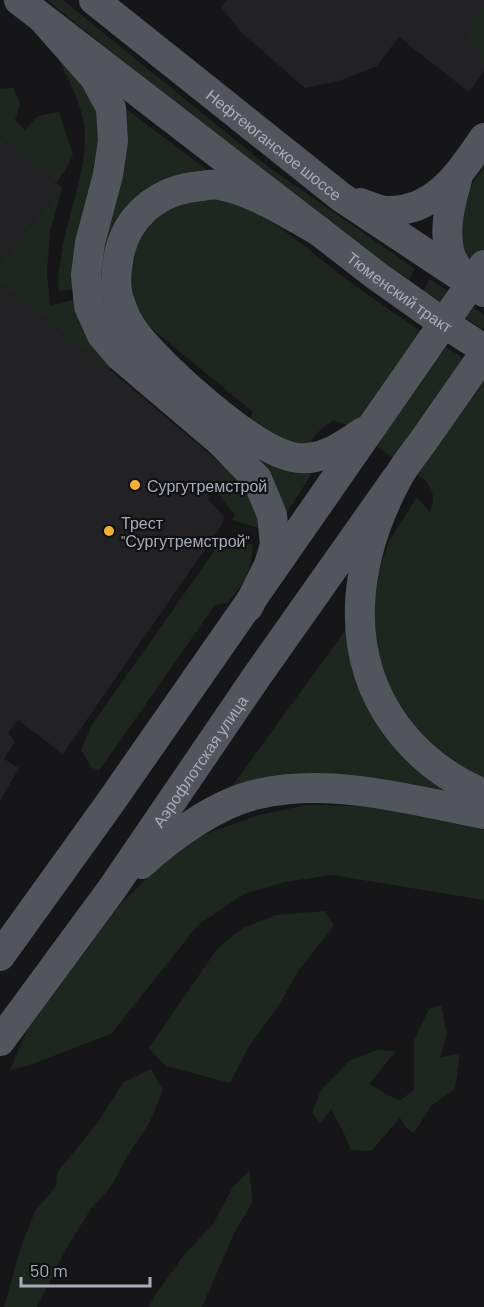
<svg xmlns="http://www.w3.org/2000/svg" width="484" height="1307" viewBox="0 0 484 1307" font-family="Barlow,sans-serif">
<style>
.built{fill:#222225}
.green{fill:#1e261f}
.lines{fill:none;stroke-linecap:round;stroke-linejoin:round}
.primary{stroke:#53555c;stroke-width:30}
.primary-bridge{stroke:#53555c;stroke-width:30}
.poi-dot{fill:#f2b134;stroke:#111113;stroke-width:2}
.labels{text-anchor:middle;dominant-baseline:central;stroke-width:4.5;stroke-linejoin:round;paint-order:stroke}
.street-label{font-size:16px;fill:#a8adb8;stroke:#111113}
.poi-label{font-size:16px;fill:#a8adb8;stroke:#111113;text-anchor:start}
</style>
<rect width="100%" height="100%" fill="#161618"/>
<path class="built" d="M 227,0 L 484,0 L 484,71 L 469,92 L 399,37 L 377,66 L 339,81 L 305,88 L 241,32 L 221,7 Z
M 0,136 L 62,188 L 0,263 Z
M 0,284 L 110,370 L 226,468 L 208,499 L 225,518 L 221,526 L 63,754 L 18,720 L 8,733 L 15,742 L 4,759 L 19,768 L 0,801 Z"/>
<path class="green" d="M 47,0 L 63,0 L 270,168 L 415,269 L 409,280 L 265,175 Z
M 484,7 L 484,66 L 478,49 L 468,43 L 468,26 Z
M 57,56 L 81,78 L 102,118 L 76,289 L 59,291 C 57,280 59,269 61,258 C 66,219 84,180 85,140 C 86,110 69,82 57,56 Z
M 13,88 L 20,104 L 15,120 L 25,130 L 38,116 L 59,112 L 73,155 L 65,171 L 56,183 L 0,136 L 0,89 Z
M 117,102 L 210,172 L 143,198 L 112,310 L 103,313 L 99,245 Z
M 484,166 L 484,275 C 478,270 471,265 467,259 C 449,227 465,193 484,166 Z
M 62,188 L 50,232 L 47,272 L 50,306 L 76,299 L 109,357 L 110,370 L 0,284 L 0,263 Z
M 220,198 C 266,210 308,250 346,279 C 391,311 436,343 484,370 L 484,783 L 447,763 L 396,708 L 373,646 L 372,609 L 376,578 L 389,541 L 417,497 L 430,512 C 435,499 434,493 426,481 L 346,425 L 334,420 C 314,433 307,443 302,465 L 311,475 L 286,514 L 262,529 L 232,520 L 235,515 L 214,489 L 253,412 L 145,323 L 136,307 L 129,286 L 128,267 L 144,226 L 176,202 Z
M 430,279 L 484,315 L 484,330 L 423,291 Z
M 225,542 L 253,544 C 250,573 247,581 227,603 L 215,605 L 99,771 L 91,767 L 81,750 L 91,726 L 215,550 Z
M 350,624 L 361,684 L 484,804 L 225,796 Z
M 306,805 L 360,806 L 423,816 L 484,830 L 484,900 L 332,875 L 285,882 L 244,894 L 198,925 L 111,1034 L 30,1065 L 10,1070 L 28,1027 L 118,907 L 158,867 L 200,836 L 259,815 Z
M 325,911 L 334,926 L 298,971 L 279,1005 L 249,1046 L 230,1083 L 166,1066 L 149,1048 L 217,949 L 243,928 L 276,915 Z
M 441,1005 L 447,1034 L 440,1058 L 460,1053 L 455,1089 L 431,1106 L 414,1133 L 406,1128 L 400,1118 L 371,1151 L 351,1150 L 342,1129 L 331,1110 L 320,1123 L 312,1113 L 321,1090 L 349,1061 L 377,1050 L 396,1051 L 369,1084 L 399,1101 L 414,1090 L 414,1040 L 429,1009 Z
M 151,1069 L 163,1090 L 150,1122 L 128,1155 L 110,1188 L 93,1206 L 68,1245 L 37,1307 L 4,1307 L 20,1250 L 35,1211 L 56,1186 L 57,1173 L 98,1122 L 124,1082 Z
M 249,1171 L 253,1202 L 236,1229 L 202,1307 L 149,1307 L 154,1297 L 184,1255 L 213,1224 L 233,1187 Z"/>
<g class="lines">
<g class="primary">
<path id="s1" d="M 19,0 L 377,276 L 439,320 L 484,349"/>
<path id="s2" d="M 94,0 L 341,197 L 484,292"/>
<path d="M 44,20 L 95,78 L 111,108 L 113,141 L 108,175 L 90,243 L 86,275 L 89,306 L 102,335 L 120,356 L 220,441 L 257,479 L 272,515 L 275,544 L 269,565 L 248,607"/>
<path d="M 458,176 C 451,201 442,230 451,257 C 454,264 459,271 463,278"/>
<path d="M 360,203 C 369,206 379,211 387,211 C 435,212 460,173 484,138"/>
<path d="M 319,231 C 288,214 255,192 220,185 C 214,184 207,185 202,186 C 158,189 124,217 118,261 C 116,273 115,285 118,297 C 122,310 127,323 136,334 C 164,369 249,447 292,457 C 318,463 342,447 363,432"/>
<path d="M 484,354 C 464,383 444,411 424,440 C 415,453 403,466 396,481 C 355,559 341,651 396,726 C 419,757 448,779 484,794"/>
<path d="M 141,864 C 172,836 217,803 258,794 C 332,777 411,800 484,814"/>
<path d="M 0,956 L 110,803 L 373,425"/>
<path id="s3" d="M 0,1041 L 112,889 L 257,676 L 396,479"/>
</g>
<path class="primary-bridge" d="M 373,425 L 484,265"/>
</g>
<g class="poi-dot">
<circle cx="135" cy="485" r="6"/>
<circle cx="109" cy="531" r="6"/>
</g>
<g class="labels">
<g class="street-label">
<text stroke="none"><textPath href="#s2" startOffset="231">Нефтеюганское шоссе</textPath></text>
<text stroke="none"><textPath href="#s1" startOffset="480">Тюменский тракт</textPath></text>
<text stroke="none"><textPath href="#s3" startOffset="344">Аэрофлотская улица</textPath></text>
</g>
<g class="poi-label">
<text x="147" y="485">Сургутремстрой</text>
<text x="121" y="522">Трест<tspan x="121" dy="18">"Сургутремстрой"</tspan></text>
</g>
</g>
<path d="M21 1277v9h129v-9" fill="none" stroke="#a8adb8" stroke-width="3"/>
<text x="30" y="1277" font-size="18" fill="#a8adb8" stroke="#111113" stroke-width="4.5" paint-order="stroke">50 m</text>
</svg>
